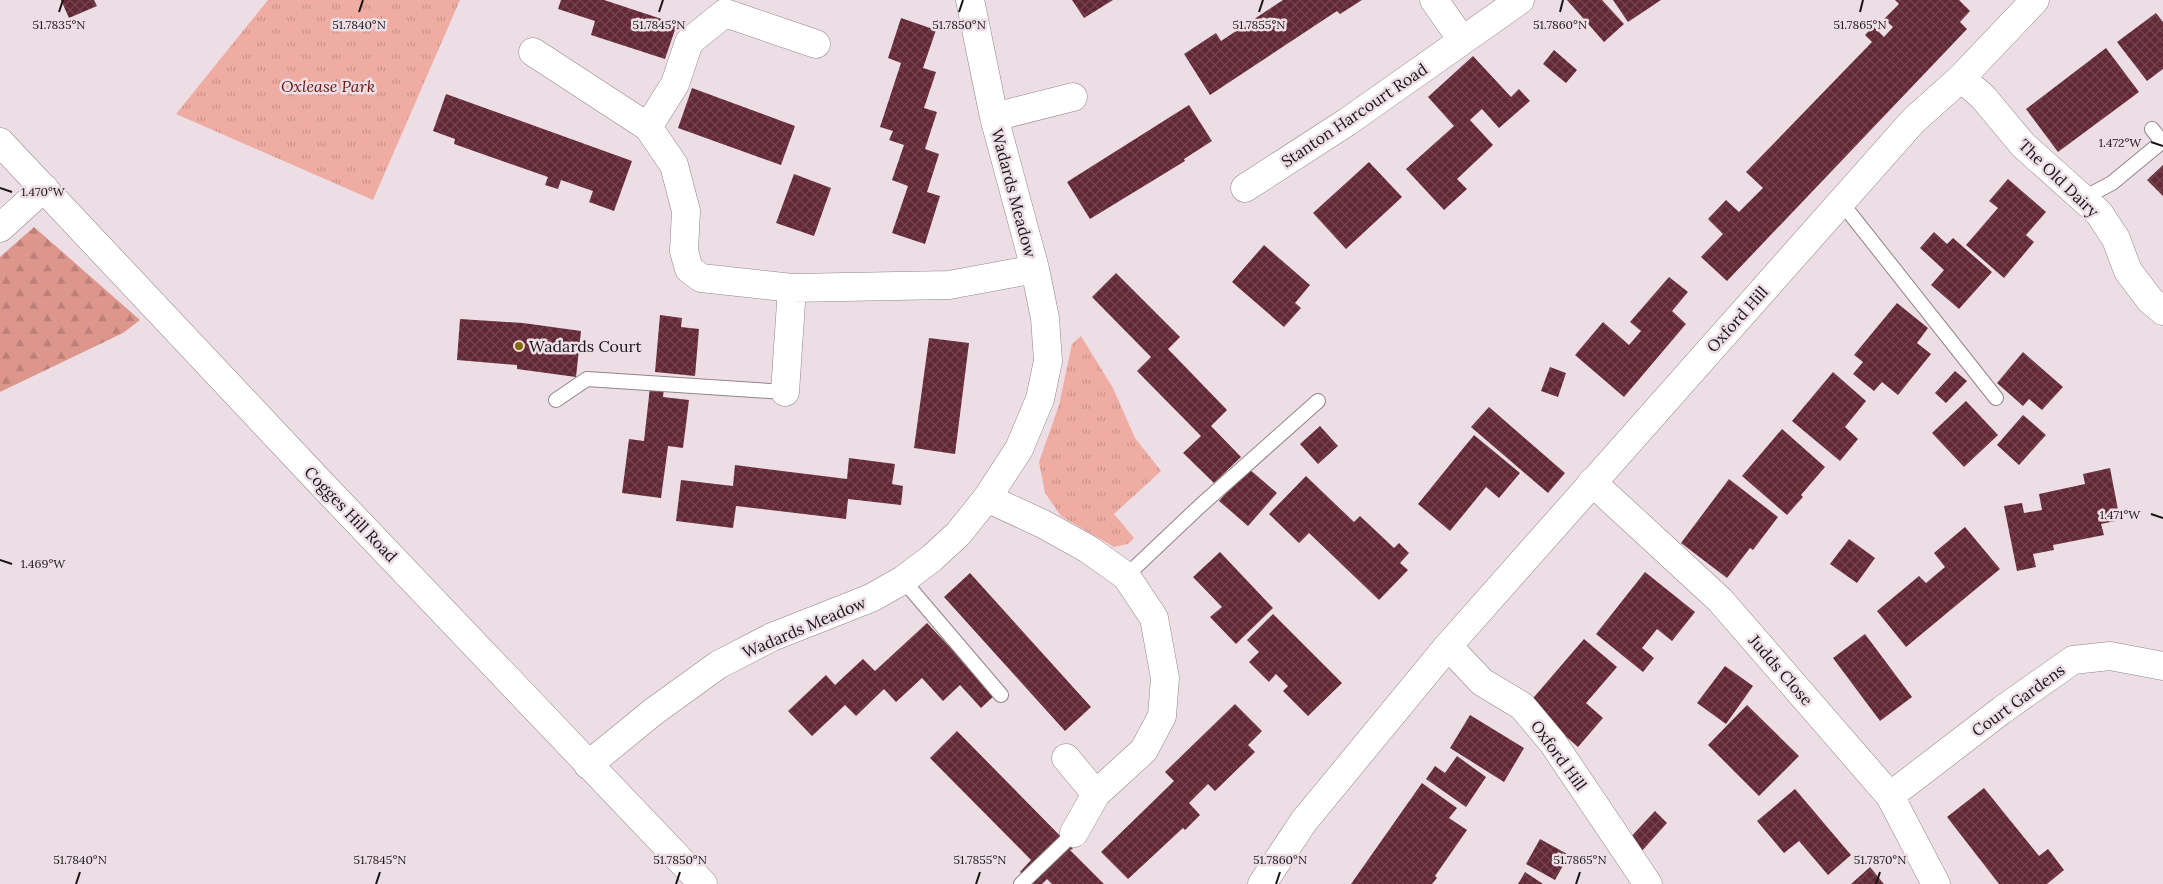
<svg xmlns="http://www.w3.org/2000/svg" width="2163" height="884" viewBox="0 0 2163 884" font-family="Lora,serif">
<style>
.grass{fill:url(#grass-tufts)}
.forest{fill:url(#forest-firs)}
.building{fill:url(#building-cross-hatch)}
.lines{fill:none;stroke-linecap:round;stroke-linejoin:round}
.service-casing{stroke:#91848a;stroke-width:16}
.minor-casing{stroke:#91848a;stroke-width:29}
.secondary-casing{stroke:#91848a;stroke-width:29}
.service{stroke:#fff;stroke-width:14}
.minor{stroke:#fff;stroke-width:28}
.secondary{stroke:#fff;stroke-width:28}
.ticks{fill:none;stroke:#191416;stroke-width:2}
.poi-dot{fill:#856a05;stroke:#eddee5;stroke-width:2}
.labels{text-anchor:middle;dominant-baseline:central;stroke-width:5;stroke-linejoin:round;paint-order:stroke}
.park-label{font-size:16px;font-style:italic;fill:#66130e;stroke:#eddee5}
.street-label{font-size:16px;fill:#191416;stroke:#eddee5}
.poi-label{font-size:16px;fill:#191416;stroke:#eddee5;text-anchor:start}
.ticks-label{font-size:12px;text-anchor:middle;fill:#191416;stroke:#eddee5;stroke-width:5;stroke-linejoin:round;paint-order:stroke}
</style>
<defs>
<pattern id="grass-tufts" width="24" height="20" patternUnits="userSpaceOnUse" patternTransform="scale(1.25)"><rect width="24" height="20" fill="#eeaca2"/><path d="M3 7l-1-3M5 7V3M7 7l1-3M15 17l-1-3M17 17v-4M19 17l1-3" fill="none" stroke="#cc938b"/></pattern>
<pattern id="forest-firs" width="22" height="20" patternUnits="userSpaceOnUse" patternTransform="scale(1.25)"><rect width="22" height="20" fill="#dc968c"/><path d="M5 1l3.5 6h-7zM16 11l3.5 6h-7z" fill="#bc8078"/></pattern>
<pattern id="building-cross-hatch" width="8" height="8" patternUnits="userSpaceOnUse" patternTransform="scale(1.25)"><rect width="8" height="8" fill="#632836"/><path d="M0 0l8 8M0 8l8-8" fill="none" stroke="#744550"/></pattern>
</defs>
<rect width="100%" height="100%" fill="#eddee5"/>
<path class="grass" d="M 268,0 L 460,0 L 373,200 L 176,114 Z
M 1081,336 L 1113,388 L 1135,438 L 1161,471 L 1114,514 L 1134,538 L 1128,544 L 1114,547 L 1061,516 L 1045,493 L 1039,462 L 1059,405 L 1072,344 Z"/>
<path class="forest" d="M 34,227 L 140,320 L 123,333 L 0,392 L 0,257 Z"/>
<path class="building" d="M 61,0 L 94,0 L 97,6 L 69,18 Z
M 561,0 L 604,0 L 677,24 L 665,59 L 591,35 L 595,21 L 558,9 Z
M 1072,0 L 1113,0 L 1084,18 Z
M 1283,0 L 1362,0 L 1340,14 L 1337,11 L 1210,95 L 1184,54 L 1216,33 L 1221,41 Z
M 1567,0 L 1602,0 L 1624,24 L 1604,42 Z
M 1613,0 L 1661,0 L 1628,22 Z
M 1895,0 L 1959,0 L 1970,11 L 1960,22 L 1967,29 L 1727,281 L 1701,257 L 1723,234 L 1708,219 L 1726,200 L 1739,212 L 1763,188 L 1746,172 L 1872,42 L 1865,35 L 1873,26 L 1884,37 L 1893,27 L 1884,19 L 1899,4 Z
M 2156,13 L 2163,22 L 2163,69 L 2147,81 L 2117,42 Z
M 901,18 L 936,30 L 923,68 L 936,72 L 924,108 L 937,112 L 925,149 L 939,154 L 927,192 L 940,196 L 925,244 L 892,233 L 908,186 L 892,180 L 904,145 L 889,140 L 893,131 L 880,127 L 901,63 L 888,58 Z
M 2106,48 L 2139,92 L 2058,152 L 2026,109 Z
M 1554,50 L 1577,70 L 1566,83 L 1543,64 Z
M 1473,56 L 1511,97 L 1519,89 L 1530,101 L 1499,128 L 1482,109 L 1470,120 L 1493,145 L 1457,179 L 1467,189 L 1444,210 L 1406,169 L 1454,126 L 1428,97 Z
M 692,88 L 795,126 L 781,165 L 678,128 Z
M 446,94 L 632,161 L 614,211 L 589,202 L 593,191 L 561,180 L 558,189 L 545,185 L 548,177 L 454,144 L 455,139 L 433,131 Z
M 1189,105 L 1212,141 L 1184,159 L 1185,161 L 1090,219 L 1067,182 Z
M 1369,162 L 1402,197 L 1346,249 L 1313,213 Z
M 2163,165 L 2163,196 L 2147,180 Z
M 794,174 L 831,188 L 814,236 L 776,223 Z
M 2008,179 L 2046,212 L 2026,235 L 2034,242 L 2004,278 L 1966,245 L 1998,208 L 1989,201 Z
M 1934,232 L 1947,244 L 1953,238 L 1992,272 L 1959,309 L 1931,285 L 1944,270 L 1920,248 Z
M 1264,245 L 1310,285 L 1295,303 L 1301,308 L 1284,327 L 1232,282 Z
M 1116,273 L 1180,337 L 1168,349 L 1227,410 L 1211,426 L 1241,457 L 1214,483 L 1183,453 L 1201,436 L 1137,371 L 1151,357 L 1092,297 Z
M 1669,277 L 1688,292 L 1672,311 L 1686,324 L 1624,397 L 1575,355 L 1603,322 L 1629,345 L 1641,331 L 1630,322 Z
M 1897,303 L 1928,328 L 1917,343 L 1931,354 L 1898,395 L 1882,382 L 1874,391 L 1853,374 L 1863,362 L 1854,355 Z
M 660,315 L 682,318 L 681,327 L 699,329 L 695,376 L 655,372 Z
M 460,319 L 523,323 L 581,331 L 576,377 L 517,369 L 517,365 L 457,360 Z
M 929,338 L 969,343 L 955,454 L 914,448 Z
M 2023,352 L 2063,387 L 2042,410 L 2029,399 L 2023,406 L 1997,383 Z
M 1550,367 L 1566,373 L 1558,397 L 1541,391 Z
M 1955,371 L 1967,381 L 1946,403 L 1935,393 Z
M 1833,372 L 1866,401 L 1845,427 L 1858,439 L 1840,461 L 1792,421 Z
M 650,387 L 664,389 L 663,397 L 689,400 L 683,448 L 668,446 L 661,498 L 622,493 L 629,439 L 644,441 Z
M 1966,401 L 1998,435 L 1964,467 L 1932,433 Z
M 1489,407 L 1565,473 L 1548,493 L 1471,427 Z
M 2023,415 L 2046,435 L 2019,465 L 1997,445 Z
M 1320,426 L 1338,446 L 1318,464 L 1300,444 Z
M 1782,429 L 1825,467 L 1801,495 L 1803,497 L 1787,515 L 1742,476 Z
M 1474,435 L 1520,473 L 1499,498 L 1486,487 L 1450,531 L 1418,504 Z
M 849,458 L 895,464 L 892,484 L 903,486 L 901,505 L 848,499 L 846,519 L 736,506 L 733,528 L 676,521 L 681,480 L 733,486 L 735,465 L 847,479 Z
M 1248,468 L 1277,493 L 1248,526 L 1219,501 Z
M 2110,468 L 2120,520 L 2101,524 L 2104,535 L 2053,545 L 2054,550 L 2033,554 L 2036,567 L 2017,571 L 2004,506 L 2022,503 L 2024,513 L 2042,510 L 2039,494 L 2085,484 L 2083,474 Z
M 1306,476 L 1354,522 L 1360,516 L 1394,548 L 1399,543 L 1409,553 L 1400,563 L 1408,570 L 1379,600 L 1309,533 L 1299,543 L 1269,514 Z
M 1729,479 L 1778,517 L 1753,550 L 1750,548 L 1727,578 L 1681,543 Z
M 1965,527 L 2000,569 L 1906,647 L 1877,611 L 1919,576 L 1926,583 L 1945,567 L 1934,553 Z
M 1849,539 L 1875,558 L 1857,583 L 1830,564 Z
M 1220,552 L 1273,608 L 1236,644 L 1210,617 L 1222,607 L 1193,577 Z
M 1645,572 L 1695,612 L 1672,641 L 1657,629 L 1642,648 L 1654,658 L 1643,672 L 1596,634 Z
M 970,573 L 1091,707 L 1065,731 L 944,597 Z
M 1273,614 L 1342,683 L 1308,716 L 1283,691 L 1288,686 L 1276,674 L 1269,682 L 1249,662 L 1259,652 L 1247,640 Z
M 927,623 L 995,695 L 981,708 L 960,685 L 943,701 L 922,678 L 896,702 L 884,689 L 856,716 L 845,705 L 812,736 L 788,711 L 826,675 L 835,685 L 863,659 L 875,671 Z
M 1865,634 L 1912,697 L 1880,721 L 1833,658 Z
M 1584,639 L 1617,667 L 1586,703 L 1603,718 L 1578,747 L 1528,704 Z
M 1725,666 L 1753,686 L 1726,724 L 1697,703 Z
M 1235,704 L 1262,731 L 1248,745 L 1255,752 L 1215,791 L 1208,784 L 1189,803 L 1200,815 L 1185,830 L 1183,828 L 1128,879 L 1101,852 L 1174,781 L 1165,772 Z
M 1747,705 L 1799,756 L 1759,796 L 1708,745 Z
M 1470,715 L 1524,748 L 1504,782 L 1450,748 Z
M 957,731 L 1073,849 L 1070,850 L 1104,884 L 1052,884 L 1047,879 L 1042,884 L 1031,884 L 1020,872 L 1031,860 L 930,758 Z
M 1457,756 L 1486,777 L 1466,807 L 1426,779 L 1435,766 L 1445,773 Z
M 1422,783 L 1457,808 L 1449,818 L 1467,830 L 1435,876 L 1437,878 L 1432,884 L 1351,884 Z
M 1984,788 L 2039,856 L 2048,849 L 2064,870 L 2047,884 L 1999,884 L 1947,817 Z
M 1795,789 L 1851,855 L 1828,875 L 1799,841 L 1784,853 L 1757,821 Z
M 1655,811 L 1667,823 L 1640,853 L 1627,841 Z
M 1540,839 L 1569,855 L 1555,880 L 1526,864 Z
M 1870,867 L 1884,884 L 1851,884 Z
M 1525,872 L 1543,884 L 1518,884 Z"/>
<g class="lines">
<defs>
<path id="service" d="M 2152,129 L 2162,142
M 2082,199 L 2112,183 L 2163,141
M 1841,202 L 1996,398
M 556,400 L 587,379 L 785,392
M 1126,576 L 1200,506 L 1318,401
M 903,580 L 1001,695
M 1021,884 L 1074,833"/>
<path id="minor" d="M 1434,0 L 1462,40
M 816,44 L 725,13 L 689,42 L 675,84 L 648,127 L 674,165 L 686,211 L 684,251 L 689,269 L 701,278 L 792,288 L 949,285 L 1035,269
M 533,52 L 648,127
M 1961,78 L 1983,97 L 2023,145 L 2099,213 L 2116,239 L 2128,271 L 2150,300 L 2163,311
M 994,117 L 1073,97
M 0,142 L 317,479 L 703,884
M 1245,188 L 1347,122 L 1520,0
M 0,228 L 44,188
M 785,392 L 792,288
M 1592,482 L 1720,600 L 1890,796 L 1936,884
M 987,498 L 1043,524 L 1088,549 L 1126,576 L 1154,618 L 1165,678 L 1162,716 L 1144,750 L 1096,794 L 1074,833
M 1448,646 L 1482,682 L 1522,706 L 1553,743 L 1648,884
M 1066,758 L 1096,794
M 588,765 L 653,712 L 718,665 L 772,637 L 871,598 L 903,580 L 932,558 L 958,534 L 987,498 L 1019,449 L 1040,399 L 1048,361 L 1045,318 L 1035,269 L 994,117 L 970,0
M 1890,796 L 2002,710 L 2073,660 L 2110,656 L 2163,666"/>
<path id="secondary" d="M 1262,884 L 1304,821 L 1448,646 L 1913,121 L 1961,78 L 2035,0"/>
</defs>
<use href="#service" class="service-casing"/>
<use href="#minor" class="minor-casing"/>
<use href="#secondary" class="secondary-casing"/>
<use href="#service" class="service"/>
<use href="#minor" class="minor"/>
<use href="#secondary" class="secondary"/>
</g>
<path class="ticks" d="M 59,12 L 63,0M 359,12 L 363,0M 659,12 L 663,0M 959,12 L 963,0M 1259,12 L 1263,0M 1560,12 L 1563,0M 1860,12 L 1863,0M 2151,142 L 2163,146M 0,188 L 12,192M 2151,514 L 2163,518M 0,560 L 12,564M 76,884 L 80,872M 376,884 L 380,872M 676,884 L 680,872M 976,884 L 980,872M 1276,884 L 1280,872M 1576,884 L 1580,872M 1876,884 L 1880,872"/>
<circle class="poi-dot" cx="519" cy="346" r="5"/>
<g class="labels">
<g class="park-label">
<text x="328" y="86">Oxlease Park</text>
</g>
<g class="street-label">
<text transform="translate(1354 115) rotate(-34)">Stanton Harcourt Road</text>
<text transform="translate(2059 178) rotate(44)">The Old Dairy</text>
<text transform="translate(1014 193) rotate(75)">Wadards Meadow</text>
<text transform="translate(1737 319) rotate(-48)">Oxford Hill</text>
<text transform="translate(351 514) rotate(46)">Cogges Hill Road</text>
<text transform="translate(804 627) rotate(-23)">Wadards Meadow</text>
<text transform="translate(1781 670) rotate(49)">Judds Close</text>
<text transform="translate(2018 700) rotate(-36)">Court Gardens</text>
<text transform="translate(1559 755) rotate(54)">Oxford Hill</text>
</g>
<g class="poi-label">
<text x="529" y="346">Wadards Court</text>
</g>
</g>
<g class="ticks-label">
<text x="59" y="29">51.7835°N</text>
<text x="359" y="29">51.7840°N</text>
<text x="659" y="29">51.7845°N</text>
<text x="959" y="29">51.7850°N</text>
<text x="1259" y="29">51.7855°N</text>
<text x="1560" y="29">51.7860°N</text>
<text x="1860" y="29">51.7865°N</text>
<text x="2120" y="147">1.472°W</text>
<text x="43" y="196">1.470°W</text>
<text x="2120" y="519">1.471°W</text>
<text x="43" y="568">1.469°W</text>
<text x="80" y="864">51.7840°N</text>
<text x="380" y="864">51.7845°N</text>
<text x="680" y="864">51.7850°N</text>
<text x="980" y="864">51.7855°N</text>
<text x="1280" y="864">51.7860°N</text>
<text x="1580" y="864">51.7865°N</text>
<text x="1880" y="864">51.7870°N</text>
</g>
</svg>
